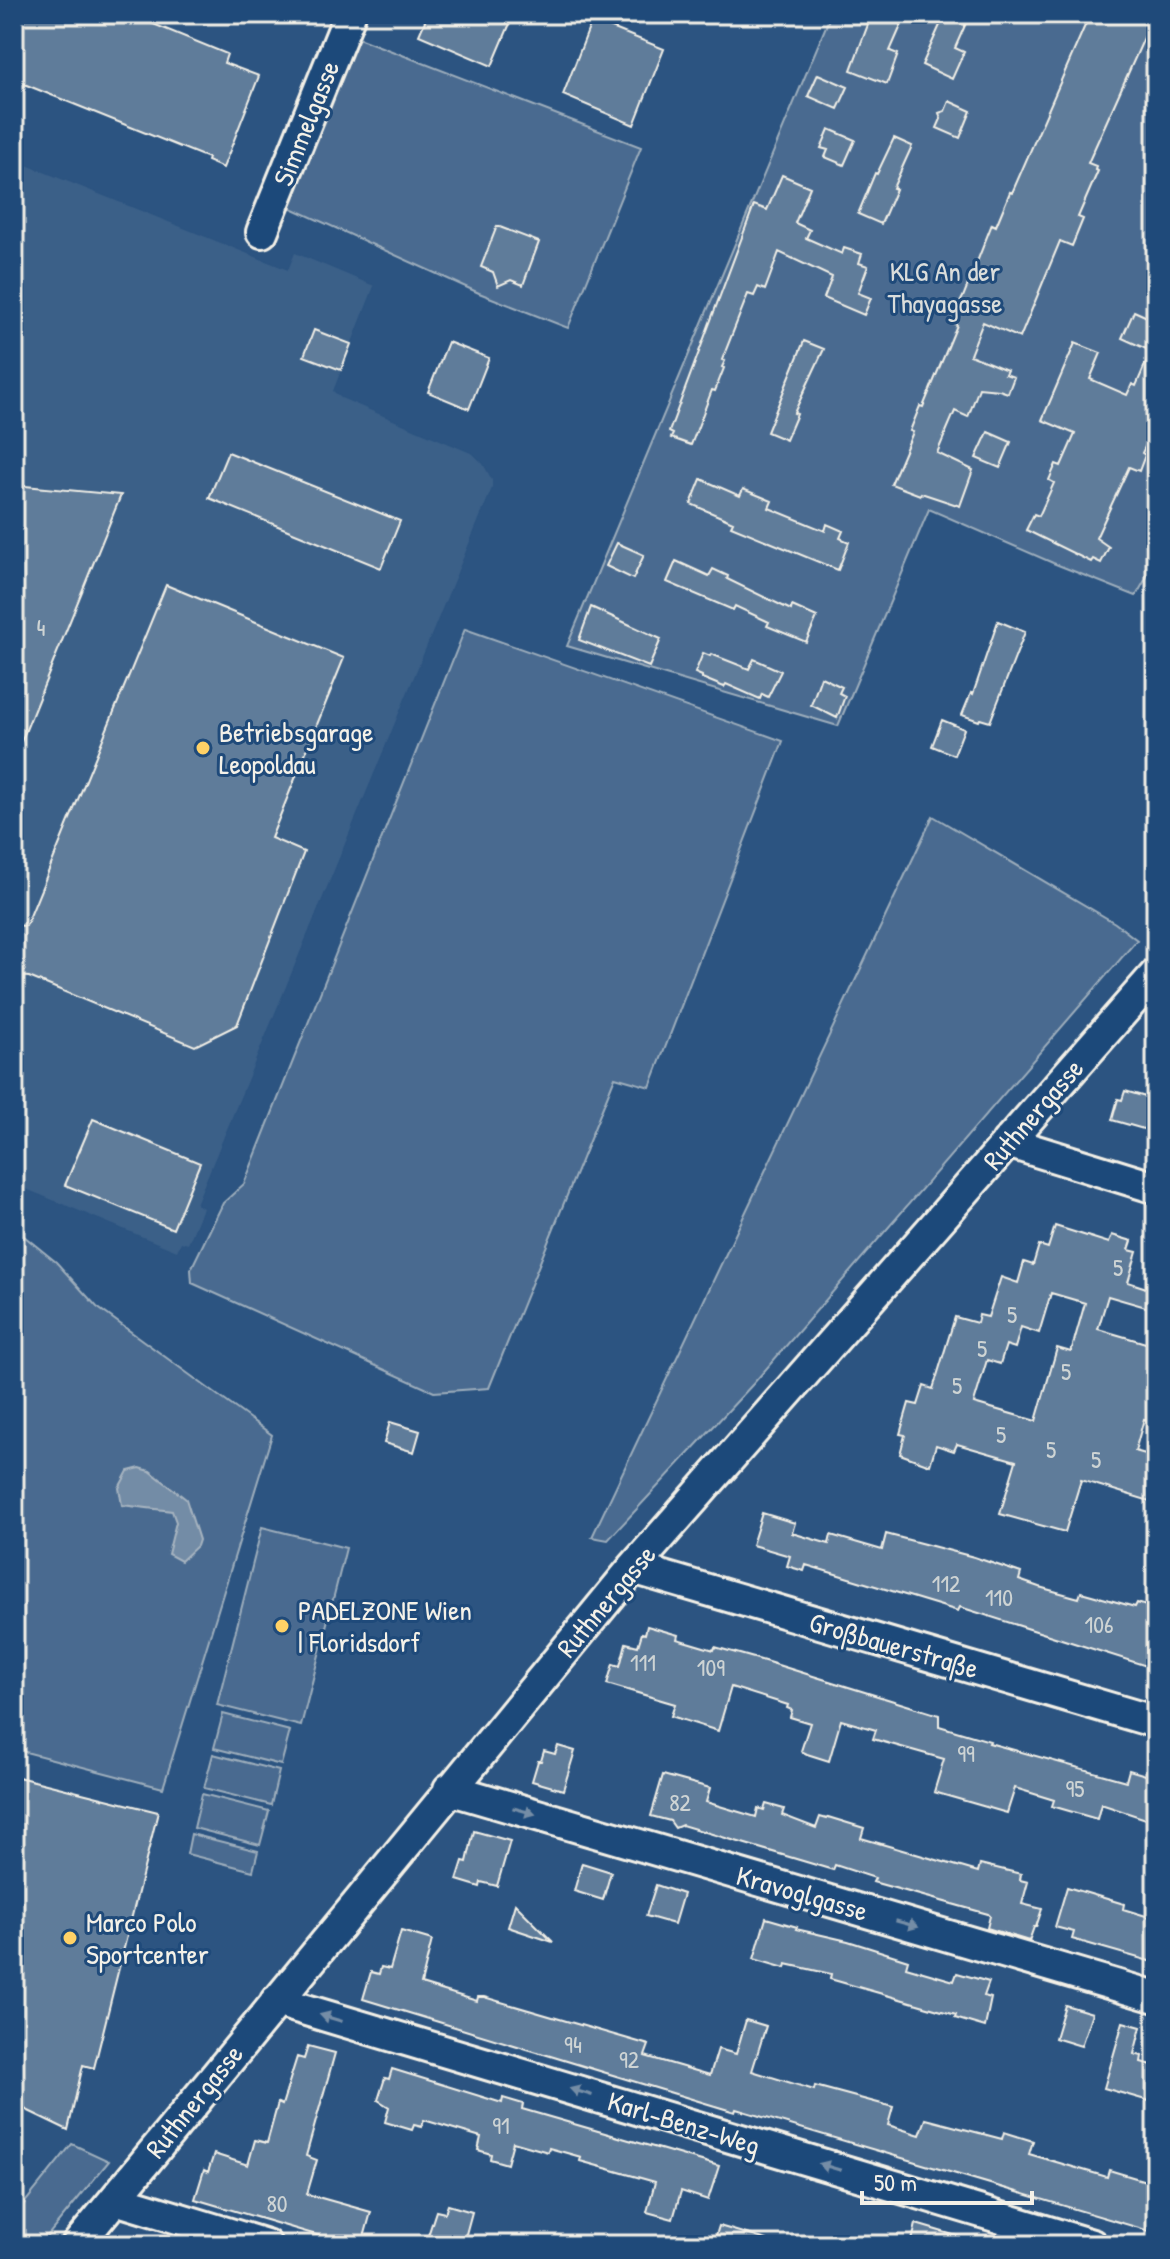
<svg xmlns="http://www.w3.org/2000/svg" width="1170" height="2259" viewBox="0 0 1170 2259" font-family="'Patrick Hand',sans-serif">
<style>
.built{fill:#3b6088}
.green{fill:#496b90;stroke:#9eaebc;stroke-width:2}
.water{fill:#738ca6;stroke:#a7b4c0;stroke-width:2}
.building{fill:#5e7b9a;stroke:#f4f1e8;stroke-width:2;fill-rule:evenodd}
.lines{fill:none;stroke-linecap:round;stroke-linejoin:round}
.minor-casing{stroke:#f4f1e8;stroke-width:36}
.minor{stroke:#1f4a7a;stroke-width:30}
.oneway{fill:#748da6}
.poi-dot{fill:#ffd166;stroke:#1f4a7a;stroke-width:3}
.labels{text-anchor:middle;dominant-baseline:central;stroke-width:6;stroke-linejoin:round;paint-order:stroke}
.number-label{font-size:24px;fill:#ced4d4}
.street-label{font-size:28px;fill:#f4f1e8;stroke:#1f4a7a}
.park-label{font-size:28px;fill:#dadddb;stroke:#1f4a7a}
.poi-label{font-size:28px;fill:#f4f1e8;stroke:#1f4a7a;text-anchor:start}
</style>
<rect width="100%" height="100%" fill="#2c5481"/>
<filter id="ink" filterUnits="userSpaceOnUse"><feTurbulence type="fractalNoise" baseFrequency=".0125" numOctaves="2"/><feDisplacementMap in="SourceGraphic" scale="16" xChannelSelector="R" yChannelSelector="G"/><feConvolveMatrix kernelMatrix="1 2 1 2 8 2 1 2 1" color-interpolation-filters="sRGB"/></filter>
<g filter="url(#ink)">
<path class="built" d="M 14,160 L 288,270 L 295,253 L 374,286 L 333,391 L 341,398 L 473,454 L 483,464 L 492,480 L 492,488 L 196,1204 L 203,1208 L 188,1244 L 181,1242 L 177,1251 L 14,1184 Z"/>
<path class="green" d="M 831,14 L 1156,14 L 1156,561 L 1136,596 L 1053,563 L 929,509 L 838,726 L 567,646 Z
M 358,38 L 641,147 L 568,328 L 479,293 L 287,206 Z
M 465,629 L 783,741 L 650,1087 L 615,1077 L 489,1388 L 434,1392 L 192,1283 L 191,1269 L 223,1203 L 244,1184 Z
M 933,816 L 1115,923 L 1137,940 L 753,1384 L 608,1540 L 592,1537 Z
M 14,1228 L 56,1262 L 97,1307 L 272,1435 L 163,1788 L 14,1749 Z
M 262,1527 L 346,1548 L 301,1726 L 217,1705 Z
M 223,1714 L 290,1731 L 281,1765 L 214,1748 Z
M 213,1754 L 279,1771 L 271,1805 L 204,1788 Z
M 202,1794 L 269,1811 L 260,1845 L 194,1828 Z
M 191,1834 L 258,1851 L 253,1871 L 187,1854 Z
M 72,2144 L 109,2161 L 40,2245 L 14,2245 L 14,2216 Z"/>
<path class="water" d="M 140,1468 L 150,1471 L 186,1499 L 199,1540 L 197,1546 L 181,1561 L 168,1554 L 176,1522 L 172,1511 L 122,1505 L 119,1488 L 128,1471 Z"/>
<path class="building" d="M 14,14 L 129,14 L 227,54 L 224,63 L 259,76 L 223,168 L 207,161 L 208,158 L 14,80 Z
M 428,14 L 514,14 L 492,66 L 419,35 Z
M 872,14 L 893,14 L 904,19 L 890,51 L 898,54 L 887,84 L 851,70 Z
M 945,14 L 970,14 L 955,48 L 964,52 L 952,79 L 922,65 Z
M 1090,14 L 1152,14 L 1152,20 L 1088,163 L 1096,166 L 1095,170 L 1098,171 L 1078,217 L 1083,219 L 1072,246 L 1060,241 L 1020,338 L 983,322 L 970,355 L 1007,370 L 1005,374 L 1014,377 L 1008,393 L 999,390 L 979,388 L 968,417 L 955,411 L 937,453 L 973,470 L 960,506 L 921,493 L 920,495 L 891,484 L 913,432 L 910,431 L 920,406 L 923,407 L 957,325 L 950,322 L 963,297 L 992,224 L 996,226 L 1010,192 L 1012,193 Z
M 592,20 L 664,49 L 634,125 L 563,95 Z
M 818,74 L 848,87 L 838,109 L 808,96 Z
M 949,101 L 971,111 L 960,138 L 937,128 L 941,119 L 939,113 L 945,111 Z
M 829,129 L 855,140 L 844,165 L 825,157 L 828,150 L 821,148 Z
M 894,138 L 912,146 L 893,188 L 896,189 L 881,224 L 858,214 L 875,173 L 877,174 Z
M 782,175 L 810,187 L 795,223 L 810,230 L 806,238 L 842,254 L 844,248 L 862,254 L 859,263 L 868,266 L 858,293 L 871,298 L 864,315 L 824,298 L 832,277 L 779,252 L 765,290 L 758,287 L 754,296 L 748,294 L 722,360 L 725,361 L 722,367 L 724,368 L 715,391 L 712,390 L 691,445 L 671,438 L 673,434 L 669,432 L 754,205 L 767,210 Z
M 497,226 L 539,242 L 523,285 L 511,280 L 498,286 L 493,272 L 481,267 Z
M 1134,311 L 1156,321 L 1156,425 L 1142,453 L 1145,455 L 1139,471 L 1129,467 L 1096,538 L 1109,547 L 1101,563 L 1093,559 L 1091,562 L 1026,530 L 1034,514 L 1039,516 L 1054,483 L 1049,480 L 1056,464 L 1061,466 L 1075,434 L 1042,420 L 1075,343 L 1101,353 L 1090,379 L 1127,395 L 1132,384 L 1136,386 L 1151,351 L 1122,338 Z
M 314,330 L 351,344 L 341,370 L 304,356 Z
M 804,341 L 824,349 L 794,413 L 797,414 L 786,440 L 767,432 Z
M 448,342 L 489,358 L 469,409 L 428,392 Z
M 988,432 L 1011,442 L 1000,468 L 976,458 Z
M 228,452 L 400,521 L 381,568 L 209,498 Z
M 701,479 L 740,496 L 743,489 L 772,501 L 769,508 L 825,531 L 827,524 L 843,531 L 840,538 L 849,542 L 838,570 L 731,526 L 733,522 L 691,504 Z
M 14,485 L 121,495 L 15,757 L 14,757 Z
M 617,543 L 644,555 L 633,579 L 606,566 Z
M 676,561 L 709,576 L 713,569 L 728,576 L 727,579 L 791,610 L 792,606 L 817,617 L 806,642 L 767,626 L 769,622 L 735,606 L 733,610 L 667,582 Z
M 166,585 L 344,658 L 271,838 L 304,852 L 237,1025 L 195,1046 L 29,977 L 14,976 L 14,925 L 26,926 Z
M 591,607 L 661,639 L 649,667 L 579,640 Z
M 998,621 L 1025,632 L 990,722 L 980,719 L 979,721 L 962,715 L 971,693 L 973,694 Z
M 703,653 L 710,656 L 711,654 L 749,669 L 754,659 L 781,671 L 768,697 L 762,694 L 760,699 L 726,684 L 724,687 L 702,678 L 702,676 L 695,673 Z
M 821,677 L 842,687 L 839,693 L 845,696 L 837,718 L 811,705 Z
M 942,720 L 964,729 L 954,755 L 932,746 Z
M 1125,1091 L 1156,1100 L 1147,1130 L 1112,1120 L 1118,1099 L 1122,1100 Z
M 93,1119 L 200,1163 L 173,1229 L 65,1185 Z
M 1055,1226 L 1109,1243 L 1112,1235 L 1132,1241 L 1129,1250 L 1137,1252 L 1128,1282 L 1156,1291 L 1156,1310 L 1108,1296 L 1098,1329 L 1156,1346 L 1156,1421 L 1144,1419 L 1135,1451 L 1156,1457 L 1156,1503 L 1081,1480 L 1065,1532 L 1000,1514 L 1016,1461 L 957,1444 L 954,1451 L 936,1445 L 930,1465 L 900,1454 L 905,1435 L 900,1434 L 909,1403 L 918,1405 L 924,1386 L 933,1389 L 955,1317 L 977,1323 L 979,1315 L 988,1317 L 1001,1277 L 1018,1283 L 1024,1262 L 1033,1265 L 1039,1245 L 1048,1248 ZM 1051,1293 L 1085,1303 L 1071,1352 L 1057,1348 L 1036,1421 L 974,1403 L 987,1360 L 1000,1364 L 1006,1345 L 1015,1348 L 1021,1327 L 1039,1333 Z
M 390,1422 L 420,1431 L 414,1452 L 384,1443 Z
M 762,1513 L 795,1523 L 792,1533 L 829,1544 L 831,1535 L 882,1550 L 886,1534 L 974,1557 L 1021,1573 L 1019,1580 L 1039,1587 L 1079,1598 L 1081,1592 L 1135,1607 L 1137,1603 L 1156,1609 L 1156,1669 L 960,1607 L 958,1611 L 806,1565 L 804,1571 L 787,1566 L 790,1556 L 752,1545 Z
M 647,1626 L 678,1635 L 677,1639 L 714,1650 L 715,1647 L 768,1662 L 939,1715 L 939,1726 L 990,1741 L 989,1743 L 1126,1781 L 1129,1770 L 1156,1778 L 1156,1808 L 1152,1807 L 1149,1820 L 1101,1804 L 1097,1819 L 1052,1806 L 1054,1800 L 1015,1788 L 1007,1813 L 934,1792 L 944,1759 L 873,1739 L 876,1730 L 841,1720 L 829,1761 L 807,1754 L 801,1751 L 810,1723 L 790,1717 L 792,1710 L 787,1708 L 788,1705 L 731,1687 L 718,1731 L 671,1716 L 675,1704 L 607,1684 L 613,1664 L 620,1666 L 626,1643 L 638,1646 L 642,1633 L 645,1634 Z
M 558,1746 L 575,1751 L 563,1790 L 532,1781 L 538,1761 L 541,1761 L 544,1751 L 555,1754 Z
M 663,1775 L 710,1788 L 706,1802 L 756,1817 L 758,1808 L 764,1810 L 766,1804 L 784,1809 L 782,1815 L 816,1828 L 820,1817 L 827,1819 L 828,1817 L 864,1828 L 861,1838 L 978,1872 L 980,1864 L 1021,1874 L 1020,1880 L 1028,1882 L 1022,1904 L 1042,1909 L 1036,1927 L 1034,1927 L 1029,1941 L 987,1928 L 990,1916 L 988,1914 L 873,1882 L 875,1878 L 835,1865 L 833,1870 L 682,1825 L 675,1828 L 670,1821 L 651,1816 Z
M 14,1776 L 158,1812 L 94,2068 L 83,2065 L 68,2130 L 14,2104 Z
M 474,1831 L 510,1841 L 497,1886 L 481,1882 L 480,1887 L 457,1880 L 463,1861 L 467,1862 Z
M 582,1863 L 611,1872 L 603,1900 L 574,1891 Z
M 656,1885 L 683,1894 L 674,1924 L 646,1916 Z
M 1067,1887 L 1124,1904 L 1123,1909 L 1156,1919 L 1156,1963 L 1072,1939 L 1074,1932 L 1055,1927 Z
M 515,1904 L 553,1942 L 508,1927 Z
M 766,1918 L 797,1927 L 796,1929 L 848,1941 L 908,1960 L 906,1967 L 954,1981 L 957,1973 L 989,1982 L 984,1996 L 991,1998 L 985,2027 L 955,2018 L 956,2015 L 830,1979 L 831,1974 L 786,1964 L 785,1968 L 754,1959 Z
M 401,1931 L 432,1940 L 421,1984 L 477,2001 L 478,1997 L 484,1997 L 649,2045 L 645,2056 L 710,2075 L 718,2049 L 736,2054 L 746,2020 L 766,2026 L 752,2071 L 814,2090 L 815,2086 L 893,2107 L 888,2125 L 920,2135 L 926,2119 L 1002,2139 L 1004,2132 L 1033,2141 L 1029,2154 L 1107,2177 L 1109,2170 L 1156,2184 L 1156,2233 L 736,2109 L 735,2112 L 705,2103 L 363,1999 L 371,1972 L 379,1974 L 381,1967 L 390,1969 Z
M 1065,2005 L 1092,2013 L 1081,2046 L 1055,2038 Z
M 1123,2022 L 1141,2027 L 1134,2054 L 1142,2056 L 1141,2062 L 1156,2066 L 1149,2101 L 1104,2088 Z
M 308,2046 L 335,2053 L 306,2156 L 317,2160 L 307,2194 L 371,2212 L 362,2245 L 350,2245 L 195,2199 L 204,2170 L 208,2172 L 214,2154 L 248,2165 L 255,2140 L 267,2143 L 278,2103 L 282,2105 L 297,2057 L 304,2059 Z
M 392,2069 L 502,2103 L 503,2098 L 523,2104 L 522,2109 L 719,2166 L 708,2200 L 681,2191 L 673,2219 L 647,2212 L 655,2182 L 580,2161 L 581,2157 L 549,2148 L 548,2152 L 513,2142 L 507,2164 L 490,2159 L 491,2154 L 478,2150 L 481,2137 L 424,2120 L 422,2127 L 414,2125 L 412,2130 L 385,2122 L 389,2107 L 378,2100 L 385,2078 L 389,2079 Z
M 448,2205 L 472,2212 L 463,2245 L 425,2245 L 436,2211 L 445,2213 Z
M 916,2224 L 970,2240 L 969,2245 L 911,2245 Z
M 719,2226 L 767,2240 L 767,2245 L 713,2245 Z"/>
<g class="lines">
<defs>
<path id="minor" d="M 262,232 L 350,14
M 1007,1142 L 1156,1188
M 633,1568 L 1156,1722
M 449,1789 L 1156,1997
M 276,2001 L 1092,2245
M 115,2199 L 266,2245
M 77,2245 L 633,1568 L 1156,974"/>
</defs>
<use href="#minor" class="minor-casing"/>
<use href="#minor" class="minor"/>
</g>
<defs><path id="oneway-solid" d="M-6-.8H1V-3.2L6.5 0L1 3.2V.8H-6Z" transform="scale(2)"/></defs>
<g class="oneway">
<use href="#oneway-solid" transform="translate(524 1811) rotate(16)"/>
<use href="#oneway-solid" transform="translate(907 1924) rotate(16)"/>
<use href="#oneway-solid" transform="translate(331 2018) rotate(-163)"/>
<use href="#oneway-solid" transform="translate(581 2092) rotate(-163)"/>
<use href="#oneway-solid" transform="translate(830 2167) rotate(-163)"/>
</g>
</g>
<g class="poi-dot">
<circle cx="203" cy="748" r="8"/>
<circle cx="282" cy="1626" r="8"/>
<circle cx="70" cy="1938" r="8"/>
</g>
<g class="labels">
<g class="number-label">
<text x="41" y="627">4</text>
<text x="1118" y="1267">5</text>
<text x="1012" y="1314">5</text>
<text x="982" y="1348">5</text>
<text x="1066" y="1371">5</text>
<text x="957" y="1385">5</text>
<text x="1001" y="1434">5</text>
<text x="1051" y="1449">5</text>
<text x="1096" y="1459">5</text>
<text x="946" y="1583">112</text>
<text x="999" y="1597">110</text>
<text x="1099" y="1624">106</text>
<text x="643" y="1662">111</text>
<text x="711" y="1667">109</text>
<text x="966" y="1753">99</text>
<text x="1075" y="1788">95</text>
<text x="680" y="1802">82</text>
<text x="573" y="2044">94</text>
<text x="629" y="2059">92</text>
<text x="501" y="2125">91</text>
<text x="277" y="2203">80</text>
</g>
<g class="street-label">
<text transform="translate(306 123) rotate(-68)">Simmelgasse</text>
<text transform="translate(1033 1114) rotate(-49)">Ruthnergasse</text>
<text transform="translate(606 1601) rotate(-50)">Ruthnergasse</text>
<text transform="translate(894 1645) rotate(16)">Großbauerstraße</text>
<text transform="translate(802 1893) rotate(16)">Kravoglgasse</text>
<text transform="translate(194 2101) rotate(-51)">Ruthnergasse</text>
<text transform="translate(684 2123) rotate(17)">Karl-Benz-Weg</text>
</g>
<g class="park-label">
<text x="945" y="271">KLG An der<tspan x="945" dy="32">Thayagasse</tspan></text>
</g>
<g class="poi-label">
<text x="219" y="732">Betriebsgarage<tspan x="219" dy="32">Leopoldau</tspan></text>
<text x="298" y="1610">PADELZONE Wien<tspan x="298" dy="32">| Floridsdorf</tspan></text>
<text x="86" y="1922">Marco Polo<tspan x="86" dy="32">Sportcenter</tspan></text>
</g>
</g>
<rect width="1170" height="2259" fill="none" stroke="#1f4a7a" stroke-width="48"/>
<rect x="24" y="24" width="1122" height="2211" fill="none" stroke="#f4f1e8" stroke-width="3" filter="url(#ink)"/>
<path d="M862 2191v12h170v-12" fill="none" stroke="#f4f1e8" stroke-width="4"/>
<text x="874" y="2191" font-size="24" fill="#f4f1e8" stroke="#1f4a7a" stroke-width="6" paint-order="stroke">50 m</text>
</svg>
